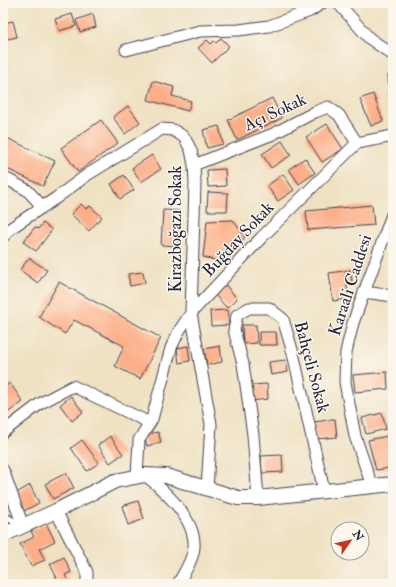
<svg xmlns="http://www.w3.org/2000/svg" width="396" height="587" viewBox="0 0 396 587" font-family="'IM FELL Double Pica',serif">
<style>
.building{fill:#fcae87}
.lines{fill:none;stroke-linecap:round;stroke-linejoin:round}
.service-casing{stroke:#413f4f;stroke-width:8}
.minor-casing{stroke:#413f4f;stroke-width:13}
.tertiary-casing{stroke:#413f4f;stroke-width:16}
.service{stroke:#fff;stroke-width:5.5}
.minor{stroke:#fff;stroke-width:11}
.tertiary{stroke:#fff;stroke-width:14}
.labels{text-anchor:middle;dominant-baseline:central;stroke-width:3;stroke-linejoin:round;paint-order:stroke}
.street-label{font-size:17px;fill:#22223b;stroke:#fbf7ec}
</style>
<rect width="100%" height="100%" fill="#fbf7ec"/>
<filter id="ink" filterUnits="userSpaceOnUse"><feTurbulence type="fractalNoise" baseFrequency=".025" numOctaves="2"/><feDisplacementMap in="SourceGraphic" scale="8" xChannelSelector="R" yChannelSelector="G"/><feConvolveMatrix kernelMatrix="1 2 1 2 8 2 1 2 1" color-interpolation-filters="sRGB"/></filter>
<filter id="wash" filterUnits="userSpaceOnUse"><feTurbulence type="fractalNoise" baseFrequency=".012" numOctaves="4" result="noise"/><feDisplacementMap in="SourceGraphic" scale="16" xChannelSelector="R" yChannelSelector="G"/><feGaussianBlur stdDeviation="0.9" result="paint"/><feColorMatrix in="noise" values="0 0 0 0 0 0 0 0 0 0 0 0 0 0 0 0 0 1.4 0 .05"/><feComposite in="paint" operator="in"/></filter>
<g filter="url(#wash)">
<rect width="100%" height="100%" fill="#efe1c2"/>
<g id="blocks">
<path class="building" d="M 72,14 L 76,26 L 59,31 L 55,19 Z
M 93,14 L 96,27 L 80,32 L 76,20 Z
M 13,21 L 17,37 L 3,40 L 3,23 Z
M 221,38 L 229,46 L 212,63 L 198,48 L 207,40 L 211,44 L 214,41 L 216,43 Z
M 393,74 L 393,94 L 389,95 L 388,75 Z
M 153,81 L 174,87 L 172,96 L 191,101 L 188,111 L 148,100 Z
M 373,94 L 383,121 L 371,126 L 360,99 Z
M 272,98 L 282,118 L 237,140 L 228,120 Z
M 128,106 L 140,122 L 125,134 L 113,117 Z
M 101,120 L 118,143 L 78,172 L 61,148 Z
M 327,124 L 343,149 L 322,162 L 306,137 Z
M 219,126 L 223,144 L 207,148 L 203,130 Z
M 7,138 L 55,161 L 43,186 L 3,167 L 3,147 Z
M 282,141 L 291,155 L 271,168 L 262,154 Z
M 152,155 L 161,169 L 141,182 L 132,168 Z
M 305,158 L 315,173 L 299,184 L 289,169 Z
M 225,169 L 226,186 L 208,187 L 207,170 Z
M 283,174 L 294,190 L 278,201 L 267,186 Z
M 124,175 L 134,190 L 120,199 L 111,184 Z
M 208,192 L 228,193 L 227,211 L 207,211 Z
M 81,204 L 86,209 L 90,206 L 102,217 L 89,231 L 71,214 Z
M 372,205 L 374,225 L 308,230 L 306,211 Z
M 163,210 L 180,211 L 178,246 L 161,245 Z
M 233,220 L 245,237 L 225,263 L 203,257 L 207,221 Z
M 43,223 L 52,230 L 36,251 L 23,242 L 35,227 L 38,229 Z
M 29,258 L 47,270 L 38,283 L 20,270 Z
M 351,270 L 352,284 L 347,285 L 348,299 L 333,301 L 329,273 Z
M 143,272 L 145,283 L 130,286 L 128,274 Z
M 59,282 L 161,338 L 140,379 L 115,366 L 124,346 L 74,320 L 65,334 L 39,317 Z
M 225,284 L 237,299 L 227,308 L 214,294 Z
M 228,310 L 229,325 L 211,326 L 210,311 Z
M 242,325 L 256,325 L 257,343 L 243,344 Z
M 259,332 L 276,332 L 277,345 L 259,345 Z
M 188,346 L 190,361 L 179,363 L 177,348 Z
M 220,346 L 222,362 L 207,365 L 204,349 Z
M 286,360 L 288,372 L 271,375 L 269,362 Z
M 387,372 L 388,389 L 355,392 L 353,375 Z
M 10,383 L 23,402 L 3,416 L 3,388 Z
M 267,384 L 268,399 L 251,401 L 250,385 Z
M 71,396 L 83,412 L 72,421 L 60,405 Z
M 382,413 L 386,429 L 366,434 L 362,418 Z
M 335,419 L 337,437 L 316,439 L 314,422 Z
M 158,432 L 161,442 L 147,446 L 144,435 Z
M 392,435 L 393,456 L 390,468 L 376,470 L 368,440 Z
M 110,436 L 123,454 L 110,463 L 98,445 Z
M 82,440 L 99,463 L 87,471 L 71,448 Z
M 282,455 L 283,472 L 262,473 L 261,456 Z
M 66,473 L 74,488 L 53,499 L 45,484 Z
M 30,485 L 39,503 L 24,511 L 15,494 Z
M 138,501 L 144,519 L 128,525 L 122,506 Z
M 46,523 L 55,541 L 39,549 L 45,560 L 31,566 L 20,544 L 34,537 L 31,531 Z
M 64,557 L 71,572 L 65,575 L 70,584 L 52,584 L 51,581 L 57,578 L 50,564 Z"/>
</g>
</g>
<g filter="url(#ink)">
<use href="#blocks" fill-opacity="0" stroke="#413f4f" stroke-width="1"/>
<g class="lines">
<defs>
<path id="service" d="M 3,515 L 21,525"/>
<path id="minor" d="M 338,3 L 369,38 L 393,55
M 126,50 L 200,31 L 239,30 L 269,26 L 310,11 L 322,3
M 194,165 L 273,134 L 315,112 L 328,107 L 339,115 L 357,143
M 3,177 L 27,190 L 43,207
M 3,237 L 11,228 L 56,198 L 87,175 L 162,129 L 173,130 L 184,137 L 191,150 L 194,165 L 195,183 L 191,313 L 211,424 L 207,489
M 364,292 L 393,296
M 3,432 L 41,403 L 73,386 L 150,423
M 3,470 L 23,526
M 145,475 C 165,491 196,519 194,547 C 193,560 184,573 178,584
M 137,476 L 139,440 L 152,419 L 171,348 L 179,331 L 191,313 L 261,238 L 357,143 L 393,136
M 372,486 L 355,436 L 345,382 L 346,352 L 353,323 L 393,212
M 258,498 L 253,435 L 243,364 L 234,330 L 237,315 L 249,308 L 269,308 L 283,319 L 293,353 L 324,491
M 56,511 L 87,572 L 87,584"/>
<path id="tertiary" d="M 3,535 L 56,511 L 115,481 L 145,475 L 166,476 L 238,498 L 258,498 L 393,484"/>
</defs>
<use href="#service" class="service-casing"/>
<use href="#minor" class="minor-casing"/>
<use href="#tertiary" class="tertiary-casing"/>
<use href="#service" class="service"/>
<use href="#minor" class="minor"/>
<use href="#tertiary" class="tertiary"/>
</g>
</g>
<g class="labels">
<g class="street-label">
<text transform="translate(275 112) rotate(-25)">Açı Sokak</text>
<text transform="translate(175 229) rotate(-90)">Kirazboğazı Sokak</text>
<text transform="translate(238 239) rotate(-47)">Buğday Sokak</text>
<text transform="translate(350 285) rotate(-72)">Karaali Caddesi</text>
<text transform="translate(312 367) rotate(75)">Bahçeli Sokak</text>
</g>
</g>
<rect width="396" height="587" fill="none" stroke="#fbf7ec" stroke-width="16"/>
<g transform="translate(350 541) rotate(56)"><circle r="19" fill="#fbf7ec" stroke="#a4a2a5"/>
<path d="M0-3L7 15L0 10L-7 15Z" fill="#c8321e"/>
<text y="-6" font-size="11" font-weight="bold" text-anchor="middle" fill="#22223b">N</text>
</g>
</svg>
